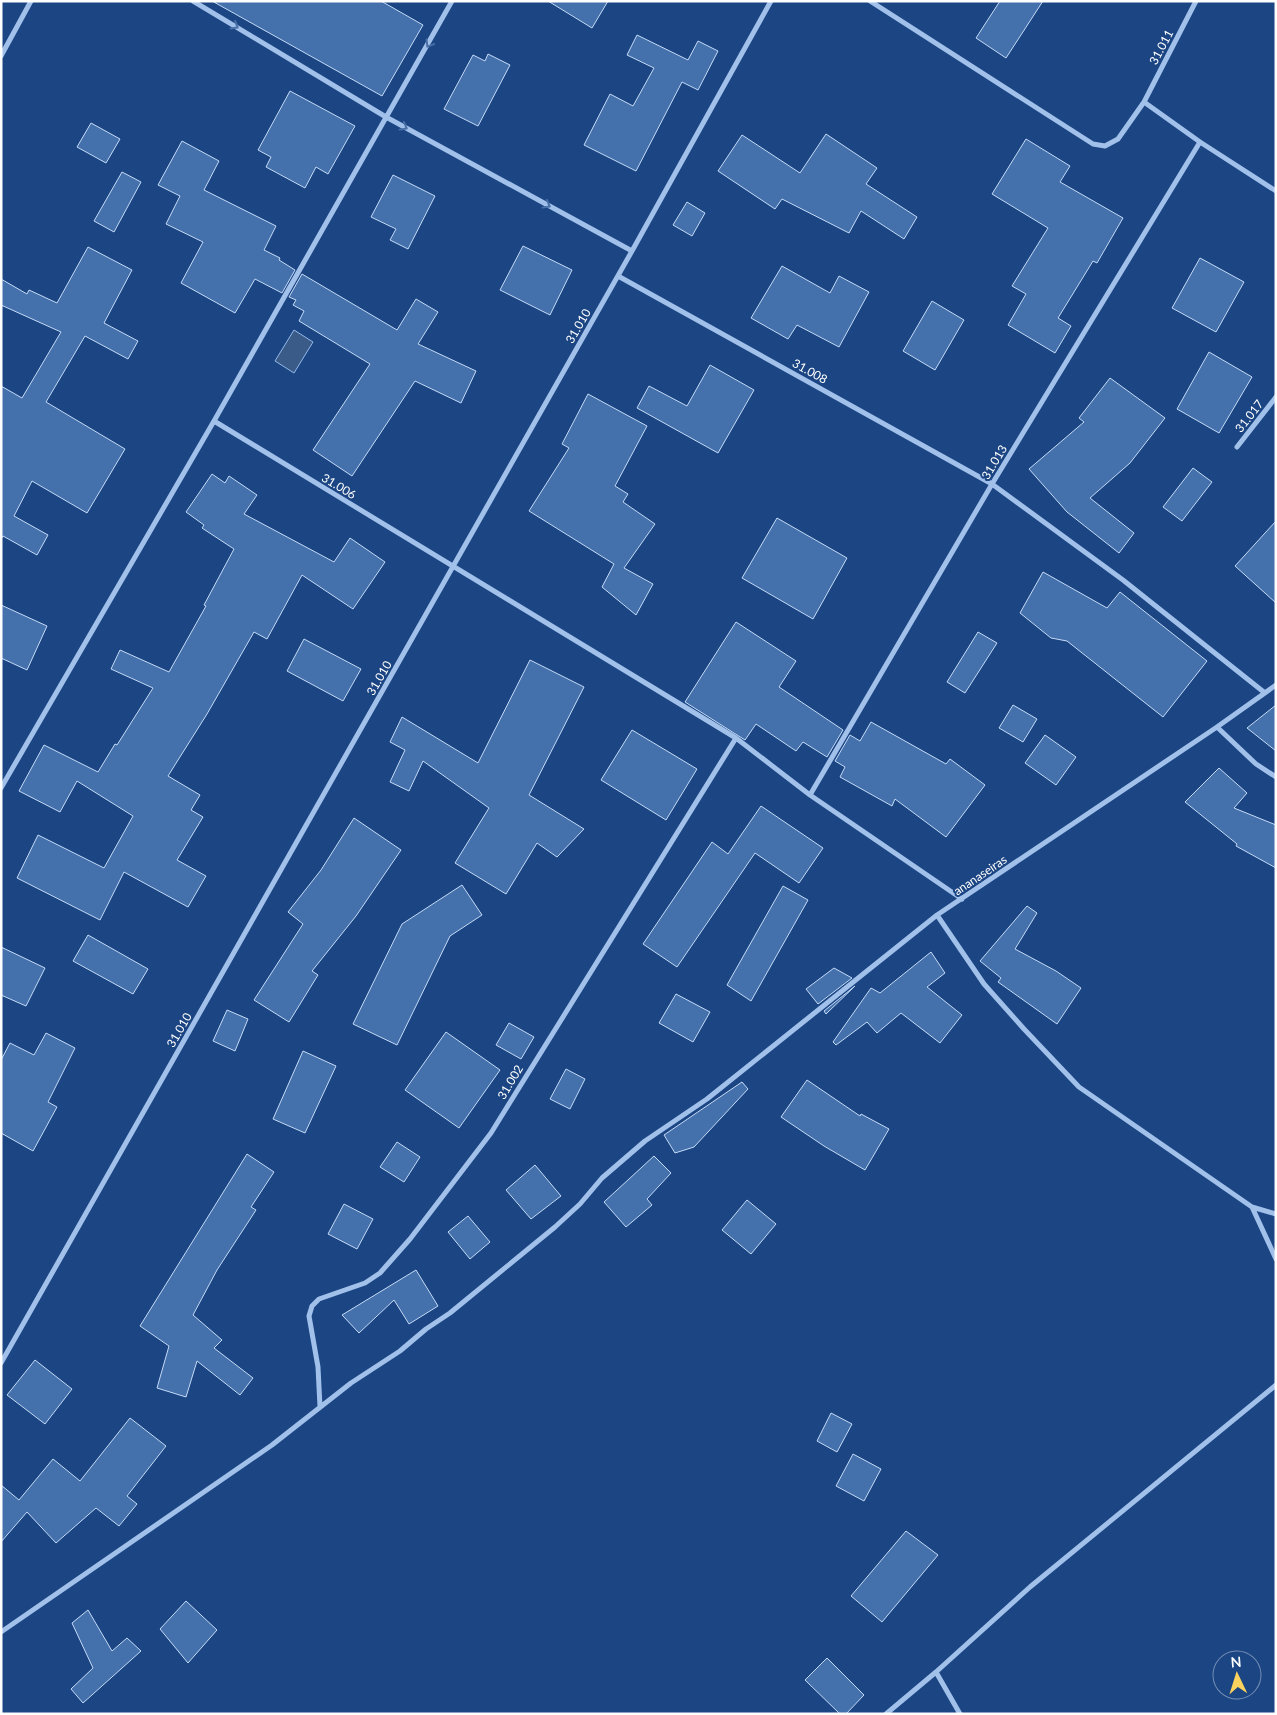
<svg xmlns="http://www.w3.org/2000/svg" width="1277" height="1715" viewBox="0 0 1277 1715" font-family="Lato,sans-serif">
<style>
.water{fill:#3a5a87;stroke:#94baec}
.building{fill:#4470ac;stroke:#c5dbf8}
.lines{fill:none;stroke-linecap:round;stroke-linejoin:round}
.minor{stroke:#a1c0ea;stroke-width:5}
.oneway{stroke:#4a70a7}
.labels{text-anchor:middle;dominant-baseline:central;stroke-width:4;stroke-linejoin:round;paint-order:stroke}
.street-label{font-size:12px;fill:#fff;stroke:#1b4583}
</style>
<rect width="100%" height="100%" fill="#1b4583"/>
<path class="water" d="M 294,330 L 313,342 L 294,373 L 275,361 Z"/>
<path class="building" d="M 212,1 L 381,1 L 423,25 L 382,96 Z
M 548,1 L 608,1 L 592,28 Z
M 1000,1 L 1043,1 L 1006,58 L 976,38 Z
M 637,35 L 688,60 L 698,41 L 718,51 L 698,90 L 682,82 L 636,171 L 584,145 L 610,94 L 633,106 L 654,68 L 627,55 Z
M 488,54 L 510,65 L 478,126 L 444,109 L 473,55 L 485,61 Z
M 290,91 L 355,126 L 328,174 L 316,167 L 305,188 L 266,167 L 271,157 L 258,150 Z
M 91,123 L 120,139 L 106,163 L 77,147 Z
M 826,134 L 877,168 L 866,184 L 917,217 L 904,239 L 861,211 L 849,233 L 782,199 L 775,209 L 718,171 L 742,135 L 800,173 Z
M 1026,139 L 1070,166 L 1060,182 L 1123,218 L 1097,263 L 1093,261 L 1058,318 L 1071,326 L 1055,353 L 1008,325 L 1026,294 L 1012,286 L 1048,228 L 992,194 Z
M 182,141 L 219,161 L 204,190 L 276,226 L 264,250 L 280,258 L 279,260 L 295,270 L 282,293 L 255,279 L 235,313 L 181,283 L 203,242 L 166,224 L 180,196 L 158,185 Z
M 122,172 L 141,182 L 114,232 L 94,221 Z
M 393,175 L 435,196 L 408,249 L 390,240 L 396,229 L 371,217 Z
M 687,202 L 705,213 L 692,236 L 673,225 Z
M 523,246 L 572,270 L 550,315 L 500,290 Z
M 88,247 L 132,270 L 104,323 L 138,341 L 128,359 L 85,336 L 46,402 L 125,449 L 87,513 L 32,481 L 14,516 L 48,535 L 37,555 L 3,536 L 1,539 L 1,386 L 22,398 L 61,332 L 1,305 L 1,279 L 27,294 L 29,290 L 57,303 Z
M 1200,258 L 1244,282 L 1216,332 L 1172,308 Z
M 782,266 L 830,293 L 839,276 L 869,292 L 839,347 L 797,325 L 788,339 L 751,318 Z
M 302,274 L 397,330 L 416,299 L 438,312 L 418,344 L 476,371 L 461,403 L 415,381 L 352,476 L 313,450 L 370,364 L 299,321 L 304,311 L 293,305 L 296,300 L 289,297 Z
M 932,301 L 964,320 L 935,370 L 903,351 Z
M 1209,352 L 1252,377 L 1219,433 L 1177,409 Z
M 710,365 L 754,390 L 718,453 L 637,408 L 649,386 L 687,406 Z
M 1110,378 L 1165,418 L 1130,463 L 1090,498 L 1134,533 L 1119,553 L 1067,512 L 1029,469 L 1084,422 L 1079,418 Z
M 588,394 L 647,426 L 615,486 L 628,494 L 623,502 L 655,524 L 624,568 L 653,584 L 636,615 L 602,587 L 614,564 L 529,511 L 569,448 L 562,444 Z
M 1193,468 L 1212,482 L 1182,521 L 1163,507 Z
M 212,474 L 225,483 L 229,476 L 257,495 L 244,514 L 334,562 L 350,538 L 385,562 L 353,609 L 302,575 L 267,639 L 254,632 L 207,714 L 168,776 L 200,795 L 191,810 L 203,817 L 177,860 L 206,876 L 188,907 L 124,872 L 100,920 L 17,878 L 38,835 L 104,868 L 133,816 L 77,781 L 60,812 L 19,791 L 44,745 L 98,772 L 115,744 L 117,745 L 153,688 L 111,669 L 120,650 L 169,672 L 206,606 L 204,605 L 234,549 L 202,528 L 204,525 L 186,512 Z
M 777,518 L 847,558 L 813,619 L 742,578 Z
M 1276,521 L 1276,603 L 1235,566 Z
M 1043,572 L 1107,608 L 1120,592 L 1207,661 L 1163,717 L 1067,641 L 1051,638 L 1020,613 Z
M 1,605 L 47,626 L 27,670 L 1,658 Z
M 736,622 L 796,661 L 779,687 L 843,730 L 827,757 L 803,742 L 796,751 L 756,724 L 745,740 L 685,702 Z
M 978,632 L 997,643 L 965,693 L 947,682 Z
M 304,639 L 361,669 L 343,701 L 287,671 Z
M 530,660 L 584,687 L 529,795 L 584,829 L 557,857 L 537,843 L 506,894 L 455,863 L 489,808 L 423,761 L 409,791 L 390,782 L 405,750 L 390,742 L 402,717 L 478,763 Z
M 1013,705 L 1037,719 L 1023,742 L 999,728 Z
M 1276,705 L 1276,751 L 1247,728 Z
M 871,722 L 946,764 L 950,759 L 985,785 L 946,837 L 895,799 L 892,806 L 840,777 L 845,767 L 835,761 L 850,735 L 860,741 Z
M 632,730 L 697,769 L 666,820 L 601,780 Z
M 1045,735 L 1076,757 L 1056,785 L 1025,763 Z
M 1219,768 L 1247,793 L 1234,808 L 1276,825 L 1276,868 L 1236,846 L 1237,844 L 1185,802 Z
M 761,806 L 823,848 L 799,883 L 755,853 L 677,967 L 643,944 L 712,842 L 728,854 Z
M 354,818 L 401,850 L 356,916 L 312,971 L 318,975 L 289,1022 L 254,1000 L 303,924 L 288,912 L 321,870 Z
M 462,885 L 482,915 L 450,936 L 397,1045 L 353,1024 L 402,924 Z
M 783,886 L 808,900 L 751,1001 L 727,985 Z
M 1027,906 L 1037,913 L 1015,949 L 1056,971 L 1081,988 L 1057,1024 L 998,982 L 1001,978 L 980,961 Z
M 88,935 L 148,969 L 133,994 L 73,961 Z
M 1,947 L 45,968 L 26,1006 L 1,995 Z
M 931,952 L 945,973 L 927,987 L 962,1015 L 940,1043 L 901,1013 L 877,1033 L 867,1022 L 836,1045 L 833,1042 L 871,988 L 880,993 Z
M 834,968 L 852,978 L 818,1004 L 806,989 Z
M 855,986 L 826,1014 L 824,1011 Z
M 676,994 L 710,1012 L 693,1042 L 659,1023 Z
M 227,1010 L 248,1019 L 235,1051 L 213,1041 Z
M 509,1023 L 534,1037 L 521,1059 L 496,1045 Z
M 446,1032 L 500,1070 L 459,1128 L 405,1090 Z
M 46,1033 L 75,1048 L 48,1102 L 57,1107 L 33,1151 L 1,1133 L 1,1060 L 10,1043 L 34,1055 Z
M 303,1051 L 336,1066 L 305,1133 L 273,1119 Z
M 566,1069 L 585,1079 L 570,1109 L 550,1099 Z
M 807,1080 L 860,1116 L 861,1114 L 889,1129 L 865,1170 L 824,1146 L 781,1117 Z
M 742,1082 L 748,1089 L 694,1147 L 675,1153 L 664,1135 Z
M 397,1142 L 420,1157 L 404,1182 L 380,1167 Z
M 247,1154 L 274,1172 L 251,1207 L 256,1210 L 217,1270 L 193,1315 L 222,1340 L 214,1348 L 253,1378 L 240,1395 L 197,1361 L 186,1397 L 157,1388 L 169,1346 L 140,1326 Z
M 654,1156 L 671,1173 L 647,1199 L 652,1205 L 626,1227 L 604,1202 Z
M 535,1165 L 561,1196 L 531,1219 L 506,1190 Z
M 747,1200 L 776,1224 L 751,1254 L 722,1230 Z
M 344,1204 L 373,1219 L 357,1249 L 328,1234 Z
M 468,1216 L 490,1242 L 470,1259 L 448,1232 Z
M 416,1270 L 438,1306 L 409,1324 L 394,1300 L 359,1333 L 342,1315 Z
M 35,1360 L 72,1389 L 45,1424 L 7,1395 Z
M 831,1413 L 852,1424 L 837,1452 L 817,1441 Z
M 130,1418 L 166,1446 L 127,1496 L 137,1504 L 119,1526 L 96,1508 L 56,1543 L 27,1512 L 1,1542 L 1,1485 L 19,1500 L 53,1459 L 80,1481 Z
M 853,1454 L 881,1469 L 864,1501 L 836,1486 Z
M 906,1531 L 938,1555 L 882,1622 L 851,1596 Z
M 186,1601 L 217,1630 L 188,1663 L 160,1629 Z
M 88,1610 L 112,1651 L 127,1638 L 141,1651 L 83,1703 L 71,1689 L 93,1668 L 72,1623 Z
M 827,1658 L 864,1695 L 846,1714 L 840,1714 L 805,1680 Z"/>
<g class="lines">
<path class="minor" d="M 193,1 L 386,117 L 632,251
M 870,1 L 1093,144 L 1105,146 L 1118,139 L 1144,102 L 1196,1
M 1,56 L 31,1
M 1144,102 L 1200,142 L 1276,191
M 618,276 L 992,484 L 1123,580 L 1265,693
M 214,421 L 736,738 L 810,795 L 962,899
M 1237,447 L 1276,397
M 1217,727 L 1256,764 L 1276,777
M 1,788 L 214,421 L 452,1
M 810,795 L 992,484 L 1200,142
M 937,915 L 984,984 L 1024,1029 L 1079,1087 L 1252,1207 L 1276,1214
M 1252,1207 L 1276,1259
M 1,1363 L 632,251 L 771,1
M 320,1407 L 318,1367 L 309,1316 L 312,1306 L 319,1299 L 365,1283 L 380,1273 L 410,1239 L 491,1133 L 736,738
M 1,1632 L 272,1445 L 351,1383 L 400,1351 L 426,1329 L 450,1313 L 555,1227 L 580,1204 L 602,1178 L 645,1141 L 707,1099 L 937,915 L 1217,727 L 1276,685
M 936,1672 L 960,1714
M 886,1714 L 936,1672 L 1030,1587 L 1276,1385"/>
</g>
<defs><path id="oneway-chevron" d="M-2-3.5L2.5 0L-2 3.5" fill="none" stroke-width="1.6" stroke-linecap="round" stroke-linejoin="round" transform="scale(1.25)"/></defs>
<g class="oneway">
<use href="#oneway-chevron" transform="translate(235 26) rotate(31)"/>
<use href="#oneway-chevron" transform="translate(429 44) rotate(121)"/>
<use href="#oneway-chevron" transform="translate(404 127) rotate(29)"/>
<use href="#oneway-chevron" transform="translate(547 205) rotate(29)"/>
</g>
<g class="labels">
<g class="street-label">
<text transform="translate(1161 47) rotate(-62)">31.011</text>
<text transform="translate(578 326) rotate(-60)">31.010</text>
<text transform="translate(810 371) rotate(29)">31.008</text>
<text transform="translate(1249 416) rotate(-52)">31.017</text>
<text transform="translate(994 462) rotate(-59)">31.013</text>
<text transform="translate(339 486) rotate(31)">31.006</text>
<text transform="translate(379 678) rotate(-60)">31.010</text>
<text transform="translate(980 875) rotate(-34)">ananaseiras</text>
<text transform="translate(179 1030) rotate(-60)">31.010</text>
<text transform="translate(510 1082) rotate(-59)">31.002</text>
</g>
</g>
<rect width="1277" height="1715" fill="none" stroke="#ffffff" stroke-width="5"/>
<g transform="translate(1237 1675) rotate(356)"><circle r="24" fill="#1b4583" stroke="#768fb5"/>
<path d="M0-4L9 19L0 12L-9 19Z" fill="#fbd25e"/>
<text y="-8" font-size="14" font-weight="bold" text-anchor="middle" fill="#ffffff">N</text>
</g>
</svg>
